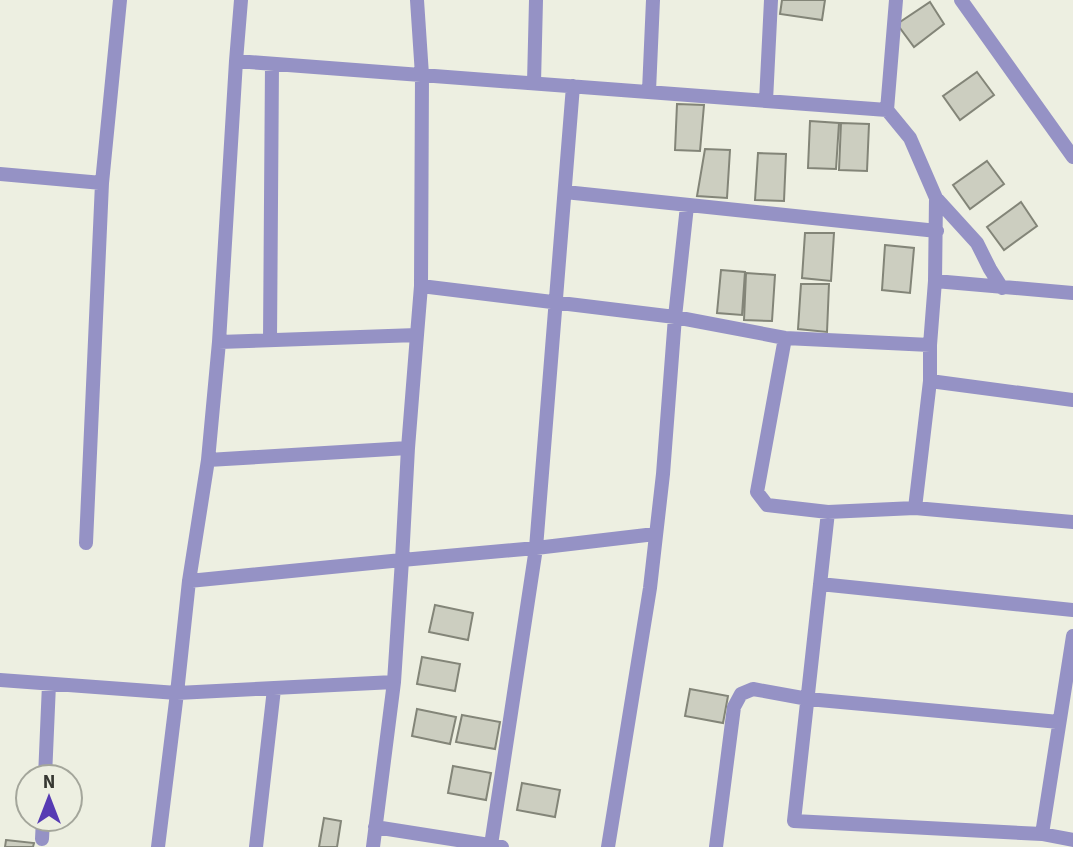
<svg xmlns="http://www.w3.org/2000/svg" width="1073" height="847" viewBox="0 0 1073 847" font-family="'Source Sans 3',sans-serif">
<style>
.building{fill:#cccec0;stroke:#838578;stroke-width:2}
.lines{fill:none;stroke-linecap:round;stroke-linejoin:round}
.minor{stroke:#9592c5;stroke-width:14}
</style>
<rect width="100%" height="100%" fill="#edefe1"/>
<path class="building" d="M 782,0 L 825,0 L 822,20 L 780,14 Z
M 930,2 L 944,24 L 914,47 L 897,24 Z
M 977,72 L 994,95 L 960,120 L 943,96 Z
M 677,104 L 704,105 L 700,151 L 675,150 Z
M 810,121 L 839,123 L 836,169 L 808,168 Z
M 841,123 L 869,124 L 867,171 L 839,170 Z
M 705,149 L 730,150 L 727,198 L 697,196 Z
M 758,153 L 786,154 L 784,201 L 755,200 Z
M 987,161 L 1004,184 L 970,209 L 953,185 Z
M 1021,202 L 1037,226 L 1004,250 L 987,227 Z
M 805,233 L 834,233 L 831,281 L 802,278 Z
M 885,245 L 914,248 L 910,293 L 882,290 Z
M 721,270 L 745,272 L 742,315 L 717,313 Z
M 746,273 L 775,275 L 772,321 L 744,320 Z
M 801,284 L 829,284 L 827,332 L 798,329 Z
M 435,605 L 473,613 L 468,640 L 429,632 Z
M 422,657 L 460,664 L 455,691 L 417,684 Z
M 690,689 L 728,696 L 723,723 L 685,716 Z
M 417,709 L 456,717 L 450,744 L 412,736 Z
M 462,715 L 500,722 L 495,749 L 456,742 Z
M 453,766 L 491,773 L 486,800 L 448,793 Z
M 522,783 L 560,790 L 555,817 L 517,810 Z
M 324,818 L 341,821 L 337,847 L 319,847 Z
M 6,840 L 34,843 L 33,847 L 5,847 Z"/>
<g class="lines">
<path class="minor" d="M 417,0 L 422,75 L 421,286
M 771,0 L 766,101 L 236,61 L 219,342 L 417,335 L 421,286 L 675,317 L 785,338 L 930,345 L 930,381 L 915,508 L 828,512 L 767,505 L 757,492 L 785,338
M 961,0 L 1073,157
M 236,61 L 241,0
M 534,83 L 536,0
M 649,91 L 653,0
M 766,101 L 887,110 L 896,0
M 887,110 L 910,138 L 936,198 L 977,243 L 990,269 L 1002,288
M 0,174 L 102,183 L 120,0
M 565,192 L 937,231
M 935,281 L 936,198
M 270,340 L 272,64
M 930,345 L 935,281 L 1073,293
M 930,381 L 1073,400
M 408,448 L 417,335
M 208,460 L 219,342
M 915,508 L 1073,522
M 828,512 L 794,821 L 1042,834 L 1073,840
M 86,543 L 102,183
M 820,584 L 1073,610
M 0,680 L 177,693 L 189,581 L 208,460 L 408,448 L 402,560 L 189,581
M 45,777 L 49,684
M 375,827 L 502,847
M 1042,834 L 1073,636
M 42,839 L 43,819
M 491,845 L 536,548 L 573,86
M 158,847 L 177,693 L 394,682
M 256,847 L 274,689
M 373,847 L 394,682 L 402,560 L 536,548 L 655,534
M 608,847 L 650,588 L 663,474 L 675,317 L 687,206
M 716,847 L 734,707 L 741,694 L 753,689 L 808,699 L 1059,722"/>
</g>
<g transform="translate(49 798)"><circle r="33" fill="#edefe1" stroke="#a4a69b" stroke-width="2"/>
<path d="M0-5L12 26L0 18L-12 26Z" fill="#563bb3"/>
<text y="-10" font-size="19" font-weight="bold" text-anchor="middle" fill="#373832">N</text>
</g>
</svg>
